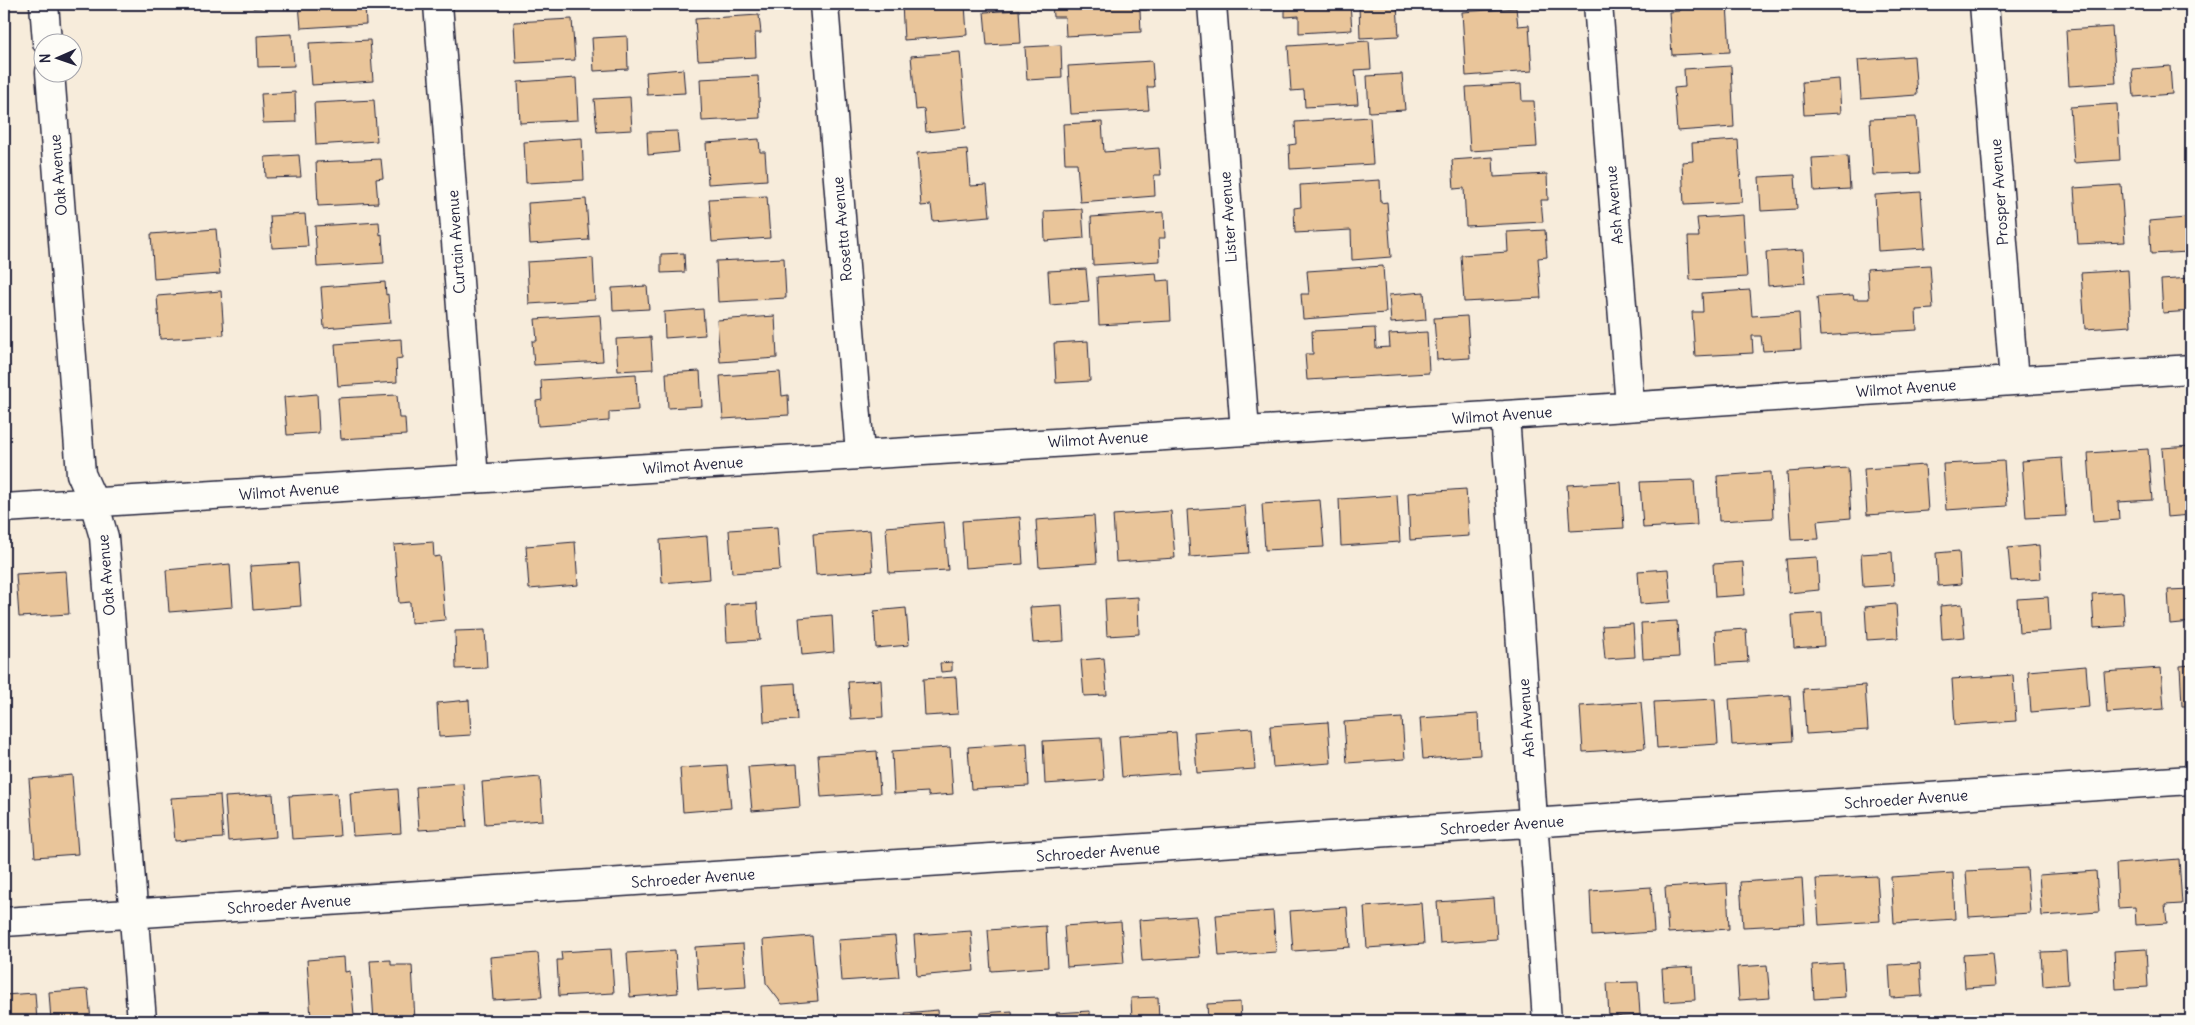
<svg xmlns="http://www.w3.org/2000/svg" width="2195" height="1025" viewBox="0 0 2195 1025" font-family="Delius,sans-serif">
<style>
.building{fill:#e9c59a;stroke:#22223b}
.lines{fill:none;stroke-linecap:round;stroke-linejoin:round}
.minor-casing{stroke:#22223b;stroke-width:31}
.minor{stroke:#fdfcf7;stroke-width:28}
.labels{text-anchor:middle;dominant-baseline:central;stroke-width:4;stroke-linejoin:round;paint-order:stroke}
.street-label{font-size:15px;fill:#22223b;stroke:#fdfcf7}
</style>
<rect width="100%" height="100%" fill="#f7ecdb"/>
<filter id="ink" filterUnits="userSpaceOnUse"><feTurbulence type="fractalNoise" baseFrequency=".02" numOctaves="2"/><feDisplacementMap in="SourceGraphic" scale="10" xChannelSelector="R" yChannelSelector="G"/><feConvolveMatrix kernelMatrix="1 2 1 2 8 2 1 2 1" color-interpolation-filters="sRGB"/></filter>
<g filter="url(#ink)">
<path class="building" d="M 252,4 L 288,4 L 288,6 L 253,8 Z
M 299,4 L 365,4 L 366,24 L 301,28 Z
M 902,4 L 965,4 L 967,35 L 904,40 Z
M 1052,4 L 1147,4 L 1147,10 L 1140,10 L 1141,32 L 1066,36 L 1065,17 L 1053,17 Z
M 1285,4 L 1350,4 L 1352,30 L 1299,33 L 1299,16 L 1285,17 Z
M 1359,4 L 1397,4 L 1399,36 L 1360,38 Z
M 1680,4 L 1727,4 L 1730,52 L 1672,55 L 1669,12 L 1680,11 Z
M 1516,8 L 1518,26 L 1529,25 L 1532,71 L 1466,76 L 1462,12 Z
M 1019,10 L 1021,43 L 987,45 L 984,12 Z
M 759,15 L 761,33 L 755,33 L 756,57 L 698,60 L 695,19 Z
M 572,19 L 575,60 L 516,63 L 514,22 Z
M 2112,27 L 2116,83 L 2069,86 L 2066,30 Z
M 292,34 L 294,66 L 258,67 L 257,36 Z
M 627,36 L 628,69 L 594,71 L 592,38 Z
M 370,40 L 373,81 L 312,85 L 309,43 Z
M 1369,41 L 1371,69 L 1355,70 L 1358,104 L 1305,107 L 1304,90 L 1291,91 L 1288,46 Z
M 1061,45 L 1062,78 L 1027,80 L 1025,47 Z
M 960,52 L 966,128 L 926,132 L 924,109 L 916,110 L 911,56 Z
M 1914,56 L 1917,95 L 1861,99 L 1858,60 Z
M 1152,61 L 1154,87 L 1147,87 L 1149,110 L 1071,114 L 1068,66 Z
M 1731,66 L 1734,127 L 1677,131 L 1674,88 L 1685,87 L 1684,69 Z
M 2170,66 L 2172,94 L 2134,97 L 2132,69 Z
M 683,69 L 685,93 L 647,95 L 646,72 Z
M 1402,74 L 1405,110 L 1369,112 L 1367,76 Z
M 758,76 L 760,118 L 702,121 L 700,79 Z
M 576,78 L 578,120 L 520,123 L 518,82 Z
M 1839,79 L 1841,113 L 1804,115 L 1802,82 Z
M 1521,84 L 1522,101 L 1534,101 L 1537,147 L 1470,151 L 1466,87 Z
M 295,92 L 296,122 L 263,123 L 261,94 Z
M 630,97 L 632,130 L 597,132 L 594,99 Z
M 374,100 L 377,141 L 316,145 L 314,103 Z
M 2117,104 L 2120,160 L 2074,163 L 2070,107 Z
M 1370,117 L 1373,164 L 1290,169 L 1289,145 L 1296,144 L 1295,122 Z
M 1916,117 L 1920,173 L 1873,175 L 1870,119 Z
M 1102,122 L 1104,152 L 1159,148 L 1161,175 L 1154,175 L 1155,196 L 1080,202 L 1077,163 L 1065,163 L 1063,124 Z
M 677,131 L 679,152 L 648,155 L 647,132 Z
M 582,138 L 584,180 L 526,183 L 524,142 Z
M 759,139 L 760,152 L 765,152 L 767,180 L 708,184 L 706,143 Z
M 1738,140 L 1742,202 L 1684,205 L 1682,162 L 1693,161 L 1692,143 Z
M 967,149 L 970,186 L 987,185 L 990,216 L 933,221 L 931,205 L 921,206 L 917,153 Z
M 299,155 L 301,177 L 266,178 L 265,157 Z
M 1848,156 L 1850,189 L 1814,191 L 1812,158 Z
M 1493,157 L 1494,177 L 1547,174 L 1548,200 L 1541,200 L 1543,222 L 1466,226 L 1464,188 L 1454,189 L 1452,160 Z
M 381,159 L 383,178 L 376,179 L 378,203 L 318,206 L 316,162 Z
M 1795,175 L 1797,209 L 1761,211 L 1759,177 Z
M 1380,180 L 1381,203 L 1387,202 L 1391,257 L 1352,260 L 1351,230 L 1295,233 L 1294,208 L 1301,207 L 1300,185 Z
M 2121,185 L 2125,242 L 2078,244 L 2074,188 Z
M 1921,192 L 1925,248 L 1878,251 L 1875,195 Z
M 767,196 L 770,238 L 712,242 L 709,199 Z
M 586,199 L 589,240 L 530,244 L 528,203 Z
M 1082,209 L 1084,238 L 1045,241 L 1044,211 Z
M 1164,212 L 1165,238 L 1159,238 L 1160,261 L 1093,265 L 1091,217 Z
M 305,214 L 308,246 L 272,248 L 270,216 Z
M 1743,215 L 1747,277 L 1690,280 L 1688,237 L 1699,237 L 1697,218 Z
M 2186,218 L 2189,252 L 2151,254 L 2149,221 Z
M 379,222 L 380,235 L 382,234 L 384,263 L 317,267 L 315,226 Z
M 216,229 L 220,274 L 154,279 L 151,234 Z
M 1545,230 L 1547,257 L 1538,258 L 1541,298 L 1464,302 L 1461,255 L 1508,252 L 1507,232 Z
M 1803,250 L 1805,283 L 1768,286 L 1766,252 Z
M 684,253 L 685,272 L 661,273 L 661,254 Z
M 593,258 L 595,300 L 529,304 L 527,262 Z
M 784,258 L 786,298 L 718,302 L 716,261 Z
M 1930,265 L 1933,309 L 1916,310 L 1917,330 L 1820,336 L 1817,297 L 1853,295 L 1854,299 L 1869,299 L 1867,269 Z
M 1383,266 L 1386,313 L 1303,319 L 1301,294 L 1309,294 L 1307,271 Z
M 1086,269 L 1089,302 L 1050,305 L 1048,271 Z
M 2128,270 L 2131,326 L 2085,329 L 2081,273 Z
M 1156,273 L 1157,281 L 1169,280 L 1171,321 L 1099,325 L 1097,277 Z
M 2191,278 L 2191,311 L 2163,313 L 2161,280 Z
M 385,282 L 386,295 L 388,294 L 390,323 L 324,328 L 321,287 Z
M 647,286 L 649,309 L 613,311 L 612,288 Z
M 1750,290 L 1752,316 L 1799,313 L 1801,349 L 1763,351 L 1761,336 L 1752,336 L 1753,353 L 1695,356 L 1692,312 L 1703,312 L 1702,293 Z
M 221,291 L 224,335 L 160,339 L 157,296 Z
M 1424,292 L 1426,320 L 1391,323 L 1389,295 Z
M 703,309 L 705,335 L 665,338 L 664,312 Z
M 600,315 L 603,361 L 534,365 L 532,341 L 537,341 L 535,319 Z
M 775,316 L 777,358 L 720,362 L 717,320 Z
M 1467,316 L 1470,358 L 1437,360 L 1434,318 Z
M 1375,328 L 1376,348 L 1390,347 L 1389,334 L 1427,332 L 1429,373 L 1307,380 L 1305,354 L 1313,354 L 1312,331 Z
M 651,337 L 653,369 L 618,371 L 616,339 Z
M 401,339 L 402,358 L 396,359 L 397,382 L 338,386 L 335,344 Z
M 1088,341 L 1090,381 L 1056,383 L 1054,343 Z
M 700,371 L 702,406 L 668,408 L 666,373 Z
M 780,372 L 782,396 L 788,395 L 789,415 L 723,419 L 720,376 Z
M 636,374 L 638,410 L 609,412 L 609,421 L 538,426 L 536,401 L 542,400 L 541,380 Z
M 317,394 L 319,433 L 287,435 L 284,397 Z
M 397,395 L 399,418 L 405,418 L 406,435 L 341,439 L 338,398 Z
M 2191,446 L 2191,515 L 2167,517 L 2162,448 Z
M 2148,449 L 2152,500 L 2118,502 L 2119,520 L 2093,522 L 2088,453 Z
M 2062,458 L 2066,516 L 2026,518 L 2022,461 Z
M 2004,461 L 2007,506 L 1946,510 L 1943,464 Z
M 1925,465 L 1928,511 L 1867,515 L 1864,469 Z
M 1848,468 L 1851,518 L 1817,521 L 1819,539 L 1791,540 L 1787,472 Z
M 1771,472 L 1773,518 L 1719,521 L 1717,476 Z
M 1694,480 L 1697,525 L 1643,528 L 1640,482 Z
M 1621,482 L 1624,528 L 1570,531 L 1567,485 Z
M 1466,489 L 1469,536 L 1410,540 L 1408,493 Z
M 1397,495 L 1400,542 L 1341,546 L 1339,499 Z
M 1320,500 L 1324,547 L 1265,550 L 1262,504 Z
M 1245,506 L 1249,553 L 1190,557 L 1187,510 Z
M 1171,511 L 1175,558 L 1116,562 L 1113,515 Z
M 1094,516 L 1097,563 L 1039,567 L 1036,520 Z
M 1020,517 L 1023,564 L 965,568 L 962,521 Z
M 944,522 L 948,570 L 889,573 L 886,527 Z
M 777,527 L 780,570 L 732,573 L 729,530 Z
M 870,530 L 873,571 L 816,575 L 813,534 Z
M 707,536 L 710,579 L 662,583 L 660,540 Z
M 433,542 L 434,557 L 440,556 L 445,620 L 411,623 L 410,602 L 399,603 L 394,545 Z
M 575,542 L 578,585 L 529,589 L 526,546 Z
M 2039,545 L 2041,579 L 2011,581 L 2008,548 Z
M 1959,551 L 1961,584 L 1938,586 L 1936,553 Z
M 1892,552 L 1894,585 L 1863,587 L 1861,554 Z
M 1817,557 L 1819,590 L 1789,593 L 1786,559 Z
M 1743,562 L 1745,595 L 1715,597 L 1713,564 Z
M 298,563 L 301,606 L 253,610 L 250,566 Z
M 230,564 L 233,607 L 169,612 L 166,570 Z
M 1668,569 L 1671,602 L 1640,604 L 1638,571 Z
M 66,571 L 69,614 L 19,617 L 16,574 Z
M 2191,589 L 2191,622 L 2170,624 L 2168,590 Z
M 2123,592 L 2125,626 L 2094,628 L 2092,594 Z
M 1138,597 L 1139,634 L 1107,636 L 1105,599 Z
M 2048,597 L 2050,631 L 2019,633 L 2017,599 Z
M 757,603 L 760,640 L 727,642 L 725,605 Z
M 1896,604 L 1898,638 L 1867,640 L 1865,607 Z
M 1962,604 L 1965,637 L 1942,639 L 1940,606 Z
M 1062,605 L 1064,641 L 1033,643 L 1030,607 Z
M 906,608 L 909,645 L 876,648 L 874,611 Z
M 1822,613 L 1824,646 L 1794,648 L 1792,615 Z
M 832,615 L 834,652 L 802,655 L 799,618 Z
M 1677,621 L 1679,657 L 1643,659 L 1641,623 Z
M 1633,624 L 1635,657 L 1605,659 L 1602,626 Z
M 1746,629 L 1748,662 L 1717,664 L 1715,631 Z
M 485,630 L 487,668 L 456,669 L 455,631 Z
M 1104,658 L 1107,695 L 1084,696 L 1081,660 Z
M 952,662 L 952,671 L 941,672 L 940,663 Z
M 2191,665 L 2191,706 L 2182,706 L 2180,666 Z
M 2086,666 L 2089,707 L 2031,712 L 2028,671 Z
M 2161,668 L 2164,709 L 2107,713 L 2104,672 Z
M 2013,675 L 2016,721 L 1955,725 L 1952,679 Z
M 956,677 L 958,714 L 925,716 L 923,679 Z
M 881,680 L 883,717 L 851,719 L 848,682 Z
M 795,683 L 797,720 L 764,722 L 762,685 Z
M 1865,685 L 1868,730 L 1806,734 L 1803,689 Z
M 1790,695 L 1793,741 L 1732,745 L 1729,699 Z
M 1715,699 L 1718,744 L 1657,748 L 1654,702 Z
M 469,700 L 471,735 L 439,737 L 437,703 Z
M 1641,702 L 1645,748 L 1583,752 L 1580,706 Z
M 1478,714 L 1480,755 L 1423,759 L 1420,718 Z
M 1402,718 L 1405,759 L 1347,763 L 1344,722 Z
M 1328,722 L 1331,763 L 1273,767 L 1270,726 Z
M 1252,728 L 1255,769 L 1197,773 L 1194,732 Z
M 1176,732 L 1179,773 L 1122,777 L 1119,736 Z
M 1101,738 L 1104,780 L 1045,784 L 1043,741 Z
M 1027,743 L 1029,786 L 971,789 L 968,747 Z
M 950,747 L 953,794 L 928,796 L 928,792 L 894,794 L 892,751 Z
M 877,751 L 880,793 L 821,797 L 818,755 Z
M 797,764 L 800,807 L 752,811 L 748,767 Z
M 727,765 L 731,808 L 683,812 L 680,768 Z
M 72,775 L 78,854 L 35,857 L 29,779 Z
M 540,777 L 543,820 L 485,824 L 482,782 Z
M 464,784 L 467,827 L 419,830 L 416,787 Z
M 398,789 L 401,833 L 353,836 L 350,793 Z
M 337,793 L 340,836 L 292,839 L 289,796 Z
M 273,794 L 276,837 L 228,841 L 225,797 Z
M 220,795 L 223,838 L 175,841 L 171,798 Z
M 2179,859 L 2182,904 L 2165,905 L 2167,923 L 2136,925 L 2135,907 L 2118,908 L 2116,864 Z
M 2027,868 L 2030,913 L 1969,917 L 1966,871 Z
M 2096,871 L 2099,912 L 2042,916 L 2039,875 Z
M 1953,873 L 1955,919 L 1894,923 L 1891,877 Z
M 1877,876 L 1880,921 L 1819,925 L 1816,879 Z
M 1802,878 L 1805,924 L 1743,927 L 1740,882 Z
M 1727,883 L 1729,929 L 1668,933 L 1665,887 Z
M 1651,887 L 1654,932 L 1592,936 L 1590,891 Z
M 1494,898 L 1497,939 L 1440,943 L 1437,902 Z
M 1421,903 L 1424,944 L 1367,948 L 1364,907 Z
M 1347,907 L 1350,947 L 1293,951 L 1290,911 Z
M 1273,911 L 1276,952 L 1219,956 L 1216,915 Z
M 1196,916 L 1200,957 L 1142,961 L 1139,920 Z
M 1121,922 L 1124,963 L 1067,967 L 1064,926 Z
M 1046,926 L 1048,967 L 991,971 L 988,930 Z
M 971,931 L 974,971 L 917,976 L 914,935 Z
M 812,936 L 818,1001 L 782,1004 L 766,983 L 763,940 Z
M 895,936 L 899,977 L 841,981 L 838,940 Z
M 743,944 L 746,987 L 698,990 L 695,947 Z
M 611,949 L 614,993 L 559,996 L 557,960 L 562,960 L 561,952 Z
M 2146,949 L 2148,987 L 2116,989 L 2114,951 Z
M 675,950 L 678,993 L 630,997 L 627,953 Z
M 2066,951 L 2068,984 L 2043,986 L 2041,952 Z
M 538,953 L 542,997 L 493,1000 L 490,957 Z
M 1993,953 L 1996,986 L 1965,988 L 1963,955 Z
M 344,957 L 345,972 L 350,971 L 354,1015 L 311,1018 L 307,960 Z
M 391,960 L 391,965 L 412,965 L 415,1021 L 374,1021 L 370,961 Z
M 1843,963 L 1845,997 L 1814,999 L 1812,965 Z
M 1920,963 L 1922,996 L 1891,998 L 1889,965 Z
M 1767,965 L 1770,998 L 1739,1000 L 1737,967 Z
M 1693,967 L 1695,1000 L 1664,1002 L 1662,969 Z
M 1638,982 L 1640,1015 L 1609,1017 L 1607,983 Z
M 88,989 L 91,1021 L 51,1021 L 49,992 Z
M 35,993 L 37,1021 L 4,1021 L 4,995 Z
M 1158,997 L 1159,1021 L 1132,1021 L 1131,998 Z
M 1240,1002 L 1241,1021 L 1208,1021 L 1207,1004 Z
M 938,1010 L 939,1021 L 906,1021 L 905,1013 Z
M 1012,1011 L 1013,1021 L 982,1021 L 981,1013 Z
M 1090,1011 L 1090,1021 L 1056,1021 L 1056,1013 Z"/>
<g class="lines">
<defs>
<path id="minor" d="M 44,4 L 47,42
M 438,4 L 474,479
M 824,4 L 860,454
M 1212,4 L 1245,431
M 1598,4 L 1630,406
M 1984,4 L 2014,381
M 50,72 L 81,474 L 94,503 L 104,537 L 142,1021
M 1505,415 L 1547,1021
M 4,508 L 1505,415 L 2191,369
M 4,922 L 2191,780"/>
</defs>
<use href="#minor" class="minor-casing"/>
<use href="#minor" class="minor"/>
</g>
</g>
<g class="labels">
<g class="street-label">
<text transform="translate(58 175) rotate(-95)">Oak Avenue</text>
<text transform="translate(1999 192) rotate(-94)">Prosper Avenue</text>
<text transform="translate(1614 205) rotate(-95)">Ash Avenue</text>
<text transform="translate(1228 217) rotate(-94)">Lister Avenue</text>
<text transform="translate(842 229) rotate(-95)">Rosetta Avenue</text>
<text transform="translate(456 242) rotate(-94)">Curtain Avenue</text>
<text transform="translate(1906 388) rotate(-4)">Wilmot Avenue</text>
<text transform="translate(1502 415) rotate(-4)">Wilmot Avenue</text>
<text transform="translate(1098 439) rotate(-3)">Wilmot Avenue</text>
<text transform="translate(693 465) rotate(-4)">Wilmot Avenue</text>
<text transform="translate(289 491) rotate(-4)">Wilmot Avenue</text>
<text transform="translate(106 575) rotate(-95)">Oak Avenue</text>
<text transform="translate(1526 718) rotate(-94)">Ash Avenue</text>
<text transform="translate(1906 799) rotate(-4)">Schroeder Avenue</text>
<text transform="translate(1502 825) rotate(-4)">Schroeder Avenue</text>
<text transform="translate(1098 852) rotate(-4)">Schroeder Avenue</text>
<text transform="translate(693 878) rotate(-4)">Schroeder Avenue</text>
<text transform="translate(289 904) rotate(-4)">Schroeder Avenue</text>
</g>
</g>
<rect width="2195" height="1025" fill="none" stroke="#fdfcf7" stroke-width="20"/>
<rect x="10" y="10" width="2175" height="1005" fill="none" stroke="#22223b" stroke-width="2" filter="url(#ink)"/>
<g transform="translate(58 58) rotate(268)"><circle r="24" fill="#fdfcf7" stroke="#a5a5ac"/>
<path d="M0-4L9 19L0 12L-9 19Z" fill="#22223b"/>
<text y="-8" font-size="14" font-weight="bold" text-anchor="middle" fill="#22223b">N</text>
</g>
</svg>
